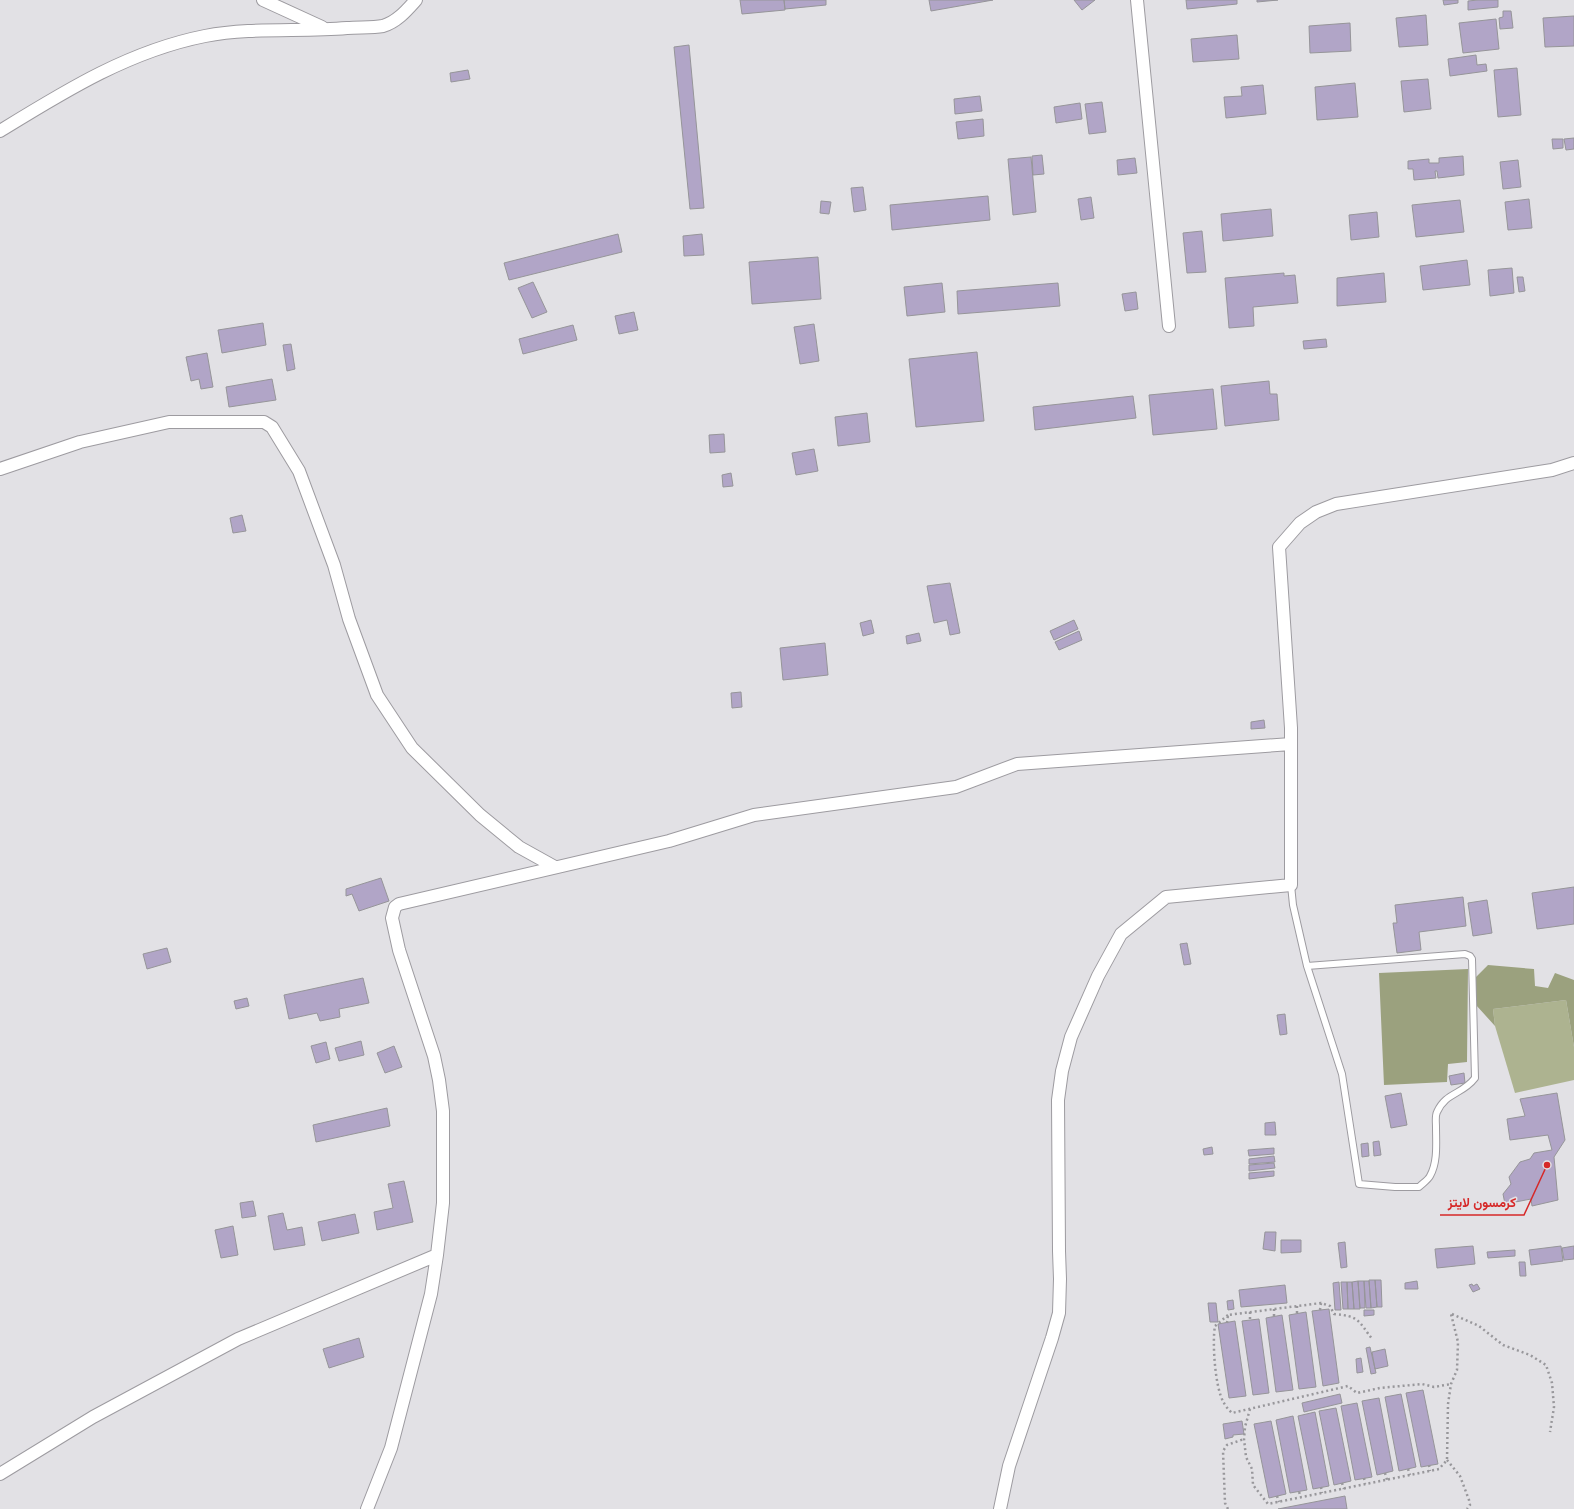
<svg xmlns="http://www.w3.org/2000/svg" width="1574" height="1509" viewBox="0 0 1574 1509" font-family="'PT Sans',Vazirmatn,sans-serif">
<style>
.green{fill:#adb390}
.forest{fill:#9ba17e}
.building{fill:#b1a5c7;stroke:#969599}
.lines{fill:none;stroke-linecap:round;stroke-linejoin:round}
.service-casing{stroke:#9d9ba0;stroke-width:8}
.minor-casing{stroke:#9d9ba0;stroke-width:14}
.path{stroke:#98979b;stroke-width:2.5;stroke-dasharray:2 3;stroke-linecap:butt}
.service{stroke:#fff;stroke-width:6}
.minor{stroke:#fff;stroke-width:12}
.leader{fill:none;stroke:#d62828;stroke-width:1.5}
.callout-dot{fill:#d62828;stroke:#e2e1e5;stroke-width:1.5}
.callout-label{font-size:13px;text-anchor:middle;font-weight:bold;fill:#d62828;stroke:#e2e1e5;stroke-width:3;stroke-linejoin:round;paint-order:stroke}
</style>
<rect width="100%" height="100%" fill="#e2e1e5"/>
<path class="green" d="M 1566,1000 L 1574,1047 L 1574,1080 L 1515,1093 L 1495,1026 L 1493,1009 Z"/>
<path class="forest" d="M 1488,965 L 1534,969 L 1535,986 L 1548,988 L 1555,973 L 1574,980 L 1574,1047 L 1566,1000 L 1493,1009 L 1495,1026 L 1476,1005 L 1476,977 Z
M 1468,969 L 1467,1062 L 1448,1064 L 1447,1082 L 1384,1085 L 1379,973 Z"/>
<path class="building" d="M 740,0 L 784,0 L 785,10 L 742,14 Z
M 784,0 L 826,0 L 826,5 L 785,9 Z
M 929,0 L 993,0 L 931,11 Z
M 1074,0 L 1095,0 L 1082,10 Z
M 1186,0 L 1237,0 L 1237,4 L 1187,9 Z
M 1257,0 L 1278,0 L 1257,2 Z
M 1443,0 L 1458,0 L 1458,3 L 1444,5 Z
M 1478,0 L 1498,0 L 1498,7 L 1468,10 L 1468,1 Z
M 1503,11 L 1511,11 L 1513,28 L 1500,29 L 1499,18 L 1503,17 Z
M 1426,15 L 1428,45 L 1399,47 L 1396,18 Z
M 1574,16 L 1574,46 L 1545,47 L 1543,18 Z
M 1496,19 L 1499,49 L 1463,53 L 1459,23 Z
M 1350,23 L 1351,51 L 1310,53 L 1309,26 Z
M 1237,35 L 1239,59 L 1193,62 L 1191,39 Z
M 689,45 L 704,208 L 690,209 L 674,47 Z
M 1476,55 L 1477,65 L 1486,64 L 1487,71 L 1450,76 L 1448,59 Z
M 1517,68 L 1521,115 L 1498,117 L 1494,70 Z
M 468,70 L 470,79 L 451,82 L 450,73 Z
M 1428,79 L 1431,109 L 1404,112 L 1401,81 Z
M 1355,83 L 1358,117 L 1317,120 L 1315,87 Z
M 1263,85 L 1266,114 L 1226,118 L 1224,97 L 1242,96 L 1241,87 Z
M 980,96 L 982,111 L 955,114 L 954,99 Z
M 1102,102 L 1106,132 L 1089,134 L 1085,104 Z
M 1080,103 L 1082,119 L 1056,123 L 1054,107 Z
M 983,119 L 984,136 L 958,139 L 956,122 Z
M 1574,138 L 1574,149 L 1566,150 L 1564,139 Z
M 1552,139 L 1563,139 L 1563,148 L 1553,149 Z
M 1042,155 L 1044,174 L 1033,175 L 1032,156 Z
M 1463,156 L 1464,175 L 1438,178 L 1437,171 L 1435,171 L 1436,178 L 1414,180 L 1413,169 L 1408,169 L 1408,161 L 1429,159 L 1429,163 L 1439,163 L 1439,158 Z
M 1031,157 L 1036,212 L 1013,215 L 1008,159 Z
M 1135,158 L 1137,173 L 1118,175 L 1117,160 Z
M 1518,160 L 1521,187 L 1503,189 L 1500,162 Z
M 863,187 L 866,210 L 854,212 L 851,188 Z
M 988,196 L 990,220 L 892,230 L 890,205 Z
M 1091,197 L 1094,218 L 1081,220 L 1078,199 Z
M 1529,199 L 1532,228 L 1508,230 L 1505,202 Z
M 1460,200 L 1464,232 L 1416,237 L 1412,205 Z
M 821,201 L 831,202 L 829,214 L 820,213 Z
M 1271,209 L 1273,236 L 1223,241 L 1221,214 Z
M 1377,212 L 1379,237 L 1351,240 L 1349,215 Z
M 1202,231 L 1206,272 L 1187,273 L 1183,233 Z
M 618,234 L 622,252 L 509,280 L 504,263 Z
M 702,234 L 704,255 L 684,256 L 683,236 Z
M 818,257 L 821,299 L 752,304 L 749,262 Z
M 1467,260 L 1470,285 L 1423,290 L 1420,266 Z
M 1512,268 L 1514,293 L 1490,296 L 1488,270 Z
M 1284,273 L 1284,276 L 1295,275 L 1298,303 L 1253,307 L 1254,326 L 1229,328 L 1225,278 Z
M 1384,273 L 1386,302 L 1337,306 L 1337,278 Z
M 1517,277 L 1523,277 L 1525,291 L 1519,292 Z
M 533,282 L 547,312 L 532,318 L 518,288 Z
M 942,283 L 945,312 L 907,316 L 904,287 Z
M 1058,283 L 1060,306 L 958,314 L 957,291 Z
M 1136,292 L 1138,309 L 1125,311 L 1122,294 Z
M 634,312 L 638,330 L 619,334 L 615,316 Z
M 263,323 L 266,345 L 222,353 L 218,330 Z
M 814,324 L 819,361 L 800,364 L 794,327 Z
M 573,325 L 577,340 L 523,354 L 519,339 Z
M 1326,339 L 1327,347 L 1304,349 L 1303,341 Z
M 291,344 L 295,369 L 287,371 L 283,345 Z
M 977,352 L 984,421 L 916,427 L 909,359 Z
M 207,353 L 213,387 L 201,389 L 199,379 L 191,381 L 186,357 Z
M 272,379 L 276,400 L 229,407 L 226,387 Z
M 1269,381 L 1270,394 L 1277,394 L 1279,420 L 1225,426 L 1221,386 Z
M 1213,389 L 1217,429 L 1153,435 L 1149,395 Z
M 1133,396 L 1136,418 L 1035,430 L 1033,407 Z
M 867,413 L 870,442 L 838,446 L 835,417 Z
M 724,434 L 725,452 L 710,453 L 709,435 Z
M 814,449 L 818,471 L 796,475 L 792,453 Z
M 731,473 L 733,486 L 723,487 L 722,475 Z
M 242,515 L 246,531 L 233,533 L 230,518 Z
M 950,583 L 960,633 L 950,635 L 947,620 L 934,623 L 927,586 Z
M 871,620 L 874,633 L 863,636 L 860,623 Z
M 1074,620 L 1078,629 L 1054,640 L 1050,631 Z
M 1079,631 L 1082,640 L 1059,650 L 1055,642 Z
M 919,633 L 921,641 L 907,644 L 906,636 Z
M 825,643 L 828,675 L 783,680 L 780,648 Z
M 741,692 L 742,707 L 732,708 L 731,693 Z
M 1264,720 L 1265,728 L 1251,729 L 1251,722 Z
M 381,878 L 389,901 L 359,911 L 352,894 L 346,896 L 346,889 Z
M 1574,887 L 1574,924 L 1537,929 L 1532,893 Z
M 1463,897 L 1466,926 L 1419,932 L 1421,950 L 1397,953 L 1393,923 L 1397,923 L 1395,905 Z
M 1487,900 L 1492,933 L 1473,936 L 1468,903 Z
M 1187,943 L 1191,964 L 1184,965 L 1180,944 Z
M 167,948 L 171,962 L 147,969 L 143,954 Z
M 363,978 L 369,1003 L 339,1009 L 340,1017 L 320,1021 L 317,1013 L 289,1019 L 284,995 Z
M 247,998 L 249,1006 L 236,1009 L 234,1001 Z
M 1285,1014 L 1287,1034 L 1280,1035 L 1277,1015 Z
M 361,1041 L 364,1055 L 339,1061 L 335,1048 Z
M 326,1042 L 330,1059 L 316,1063 L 311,1046 Z
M 394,1046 L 402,1067 L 385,1073 L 377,1053 Z
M 1464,1073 L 1465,1083 L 1451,1085 L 1449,1076 Z
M 1401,1093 L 1407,1125 L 1391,1128 L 1385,1096 Z
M 1557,1093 L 1565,1140 L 1554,1157 L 1558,1200 L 1532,1206 L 1531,1199 L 1505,1204 L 1503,1194 L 1511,1184 L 1509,1177 L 1520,1162 L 1530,1159 L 1534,1153 L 1552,1150 L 1548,1135 L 1510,1140 L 1507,1119 L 1525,1116 L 1520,1099 Z
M 387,1108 L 390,1126 L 316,1142 L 313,1125 Z
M 1275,1122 L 1276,1135 L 1265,1135 L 1265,1123 Z
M 1379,1141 L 1381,1155 L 1374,1156 L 1373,1142 Z
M 1368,1143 L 1369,1156 L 1362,1157 L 1361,1144 Z
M 1212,1147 L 1213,1154 L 1204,1155 L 1203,1149 Z
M 1274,1148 L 1274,1154 L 1249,1156 L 1248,1150 Z
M 1274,1156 L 1275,1162 L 1249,1164 L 1249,1159 Z
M 1274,1163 L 1275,1168 L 1249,1171 L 1249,1165 Z
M 1274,1171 L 1274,1176 L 1249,1179 L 1249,1173 Z
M 404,1181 L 413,1222 L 377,1230 L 374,1212 L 393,1208 L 388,1184 Z
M 253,1201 L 256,1216 L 242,1218 L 240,1203 Z
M 283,1213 L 287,1230 L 302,1227 L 305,1245 L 274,1250 L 268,1216 Z
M 355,1214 L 359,1233 L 322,1241 L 318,1222 Z
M 233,1226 L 238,1255 L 221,1258 L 215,1230 Z
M 1265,1232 L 1276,1232 L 1275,1251 L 1263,1249 Z
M 1281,1240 L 1301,1240 L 1301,1252 L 1281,1253 Z
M 1345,1242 L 1347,1267 L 1341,1268 L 1338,1243 Z
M 1473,1246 L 1475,1264 L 1437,1268 L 1435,1249 Z
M 1561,1246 L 1563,1261 L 1531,1265 L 1529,1250 Z
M 1574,1246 L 1574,1259 L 1564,1260 L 1562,1248 Z
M 1515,1250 L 1515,1256 L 1488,1258 L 1487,1252 Z
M 1519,1262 L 1525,1262 L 1526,1276 L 1520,1276 Z
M 1369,1280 L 1375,1280 L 1377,1307 L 1371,1308 Z
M 1375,1280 L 1381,1280 L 1382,1307 L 1377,1307 Z
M 1358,1281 L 1360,1309 L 1354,1309 L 1352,1282 Z
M 1358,1281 L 1364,1281 L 1365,1308 L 1360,1308 Z
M 1364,1281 L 1369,1281 L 1371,1308 L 1366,1308 Z
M 1417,1281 L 1418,1289 L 1405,1289 L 1405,1283 Z
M 1339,1282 L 1341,1310 L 1335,1310 L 1333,1283 Z
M 1341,1282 L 1347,1282 L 1348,1309 L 1343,1309 Z
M 1347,1282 L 1352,1282 L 1354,1309 L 1348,1309 Z
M 1472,1284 L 1473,1286 L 1477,1284 L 1480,1289 L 1473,1292 L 1469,1285 Z
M 1285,1285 L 1287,1303 L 1241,1307 L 1239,1290 Z
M 1233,1300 L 1234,1309 L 1228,1310 L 1227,1301 Z
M 1208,1303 L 1216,1303 L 1218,1322 L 1210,1322 Z
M 1329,1309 L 1339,1383 L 1323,1386 L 1312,1311 Z
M 1364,1310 L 1374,1310 L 1374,1315 L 1364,1316 Z
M 1306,1312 L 1316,1387 L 1299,1389 L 1289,1315 Z
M 1282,1315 L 1293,1390 L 1276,1392 L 1266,1318 Z
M 1259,1319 L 1269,1393 L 1253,1395 L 1242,1321 Z
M 1235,1321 L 1246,1396 L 1229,1398 L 1218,1324 Z
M 359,1338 L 364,1357 L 329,1368 L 323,1349 Z
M 1370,1347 L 1376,1373 L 1371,1374 L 1366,1348 Z
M 1385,1349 L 1388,1366 L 1375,1369 L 1372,1352 Z
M 1361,1358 L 1363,1372 L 1357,1373 L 1356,1359 Z
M 1423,1390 L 1438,1464 L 1421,1467 L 1406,1393 Z
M 1340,1394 L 1342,1403 L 1304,1412 L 1302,1403 Z
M 1401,1394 L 1416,1467 L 1399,1471 L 1385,1397 Z
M 1379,1398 L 1393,1471 L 1377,1475 L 1362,1401 Z
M 1357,1403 L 1372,1477 L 1355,1480 L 1341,1406 Z
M 1336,1408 L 1351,1481 L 1334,1485 L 1319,1411 Z
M 1315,1412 L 1329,1486 L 1313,1489 L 1298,1416 Z
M 1293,1416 L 1307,1490 L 1290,1493 L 1276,1420 Z
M 1242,1421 L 1244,1434 L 1233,1435 L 1233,1437 L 1225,1439 L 1223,1424 Z
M 1271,1421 L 1286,1494 L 1269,1498 L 1254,1424 Z
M 1345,1496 L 1347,1509 L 1278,1509 Z"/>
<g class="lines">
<defs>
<path id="service" d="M 1291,885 L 1293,905 L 1307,966 L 1342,1074 L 1359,1184 L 1395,1187 L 1419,1187 C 1423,1183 1428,1180 1430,1176 C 1438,1162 1436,1143 1436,1127 C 1436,1122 1435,1116 1437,1112 C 1446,1092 1462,1095 1475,1078 L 1472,959 L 1470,956 L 1465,954 L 1307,966"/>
<path id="minor" d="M 263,0 L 322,27
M 1137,0 L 1169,326
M 0,131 C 65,91 129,51 205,36 C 252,27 300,32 347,28 C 359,27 372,28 383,26 C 397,22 407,10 416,0
M 0,469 L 80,442 L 169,422 L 264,422 L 272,427 L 299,471 L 334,565 L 349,619 L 377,695 L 412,748 L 480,815 L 519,847 L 555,867
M 0,1474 L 93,1417 L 238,1339 L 437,1255
M 367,1509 L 391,1448 L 431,1294 L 437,1255 L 443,1203 L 443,1111 L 439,1080 L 434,1056 L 399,950 L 392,918 L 395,907 L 399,904 L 669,841 L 754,815 L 956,787 L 1017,764 L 1291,744
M 1000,1509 L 1009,1466 L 1052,1338 L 1059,1313 L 1060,1279 L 1059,1251 L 1058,1100 L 1062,1071 L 1071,1037 L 1098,976 L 1121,934 L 1166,897 L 1291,885 L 1291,728 L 1279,547 L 1300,523 L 1316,512 L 1336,504 L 1552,470 L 1574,463"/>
</defs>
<use href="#service" class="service-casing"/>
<use href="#minor" class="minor-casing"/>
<path class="path" d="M 1297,1306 L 1297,1314
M 1274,1309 L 1274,1317
M 1320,1310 L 1321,1303
M 1250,1312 L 1250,1320
M 1452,1314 L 1479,1326 L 1503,1345 L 1530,1355 L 1546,1365 L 1552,1383 L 1554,1407 L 1550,1432
M 1228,1315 L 1215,1326 C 1212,1342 1215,1389 1224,1403 C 1226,1407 1229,1410 1232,1413 L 1348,1386 L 1357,1393 L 1380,1388 L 1422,1384 L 1434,1387 L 1451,1384
M 1227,1323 L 1228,1315 L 1321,1303 L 1330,1306 L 1334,1314 C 1360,1316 1358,1321 1373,1340
M 1250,1409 L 1245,1427 L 1244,1439 L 1246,1457 L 1252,1469 L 1253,1485 L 1268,1504 L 1439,1469 L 1447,1460 L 1448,1404 L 1451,1384 L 1457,1370 L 1458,1342 L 1451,1314
M 1447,1460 L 1460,1476 L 1469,1500 L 1470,1505 L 1467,1509
M 1429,1465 L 1430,1471
M 1408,1469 L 1410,1475
M 1385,1473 L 1387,1480
M 1364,1478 L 1365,1484
M 1342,1483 L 1344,1489
M 1321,1487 L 1322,1493
M 1299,1492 L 1301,1497
M 1277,1496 L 1279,1502
M 1228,1509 L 1225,1503 L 1223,1451 L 1227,1445 L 1244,1439"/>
<use href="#service" class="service"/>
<use href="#minor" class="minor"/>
</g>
<path class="leader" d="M1547 1165L1524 1215H1440"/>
<circle class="callout-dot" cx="1547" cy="1165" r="4"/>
<g class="callout-label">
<text x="1482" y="1207">كرمسون لايتز</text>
</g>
</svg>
